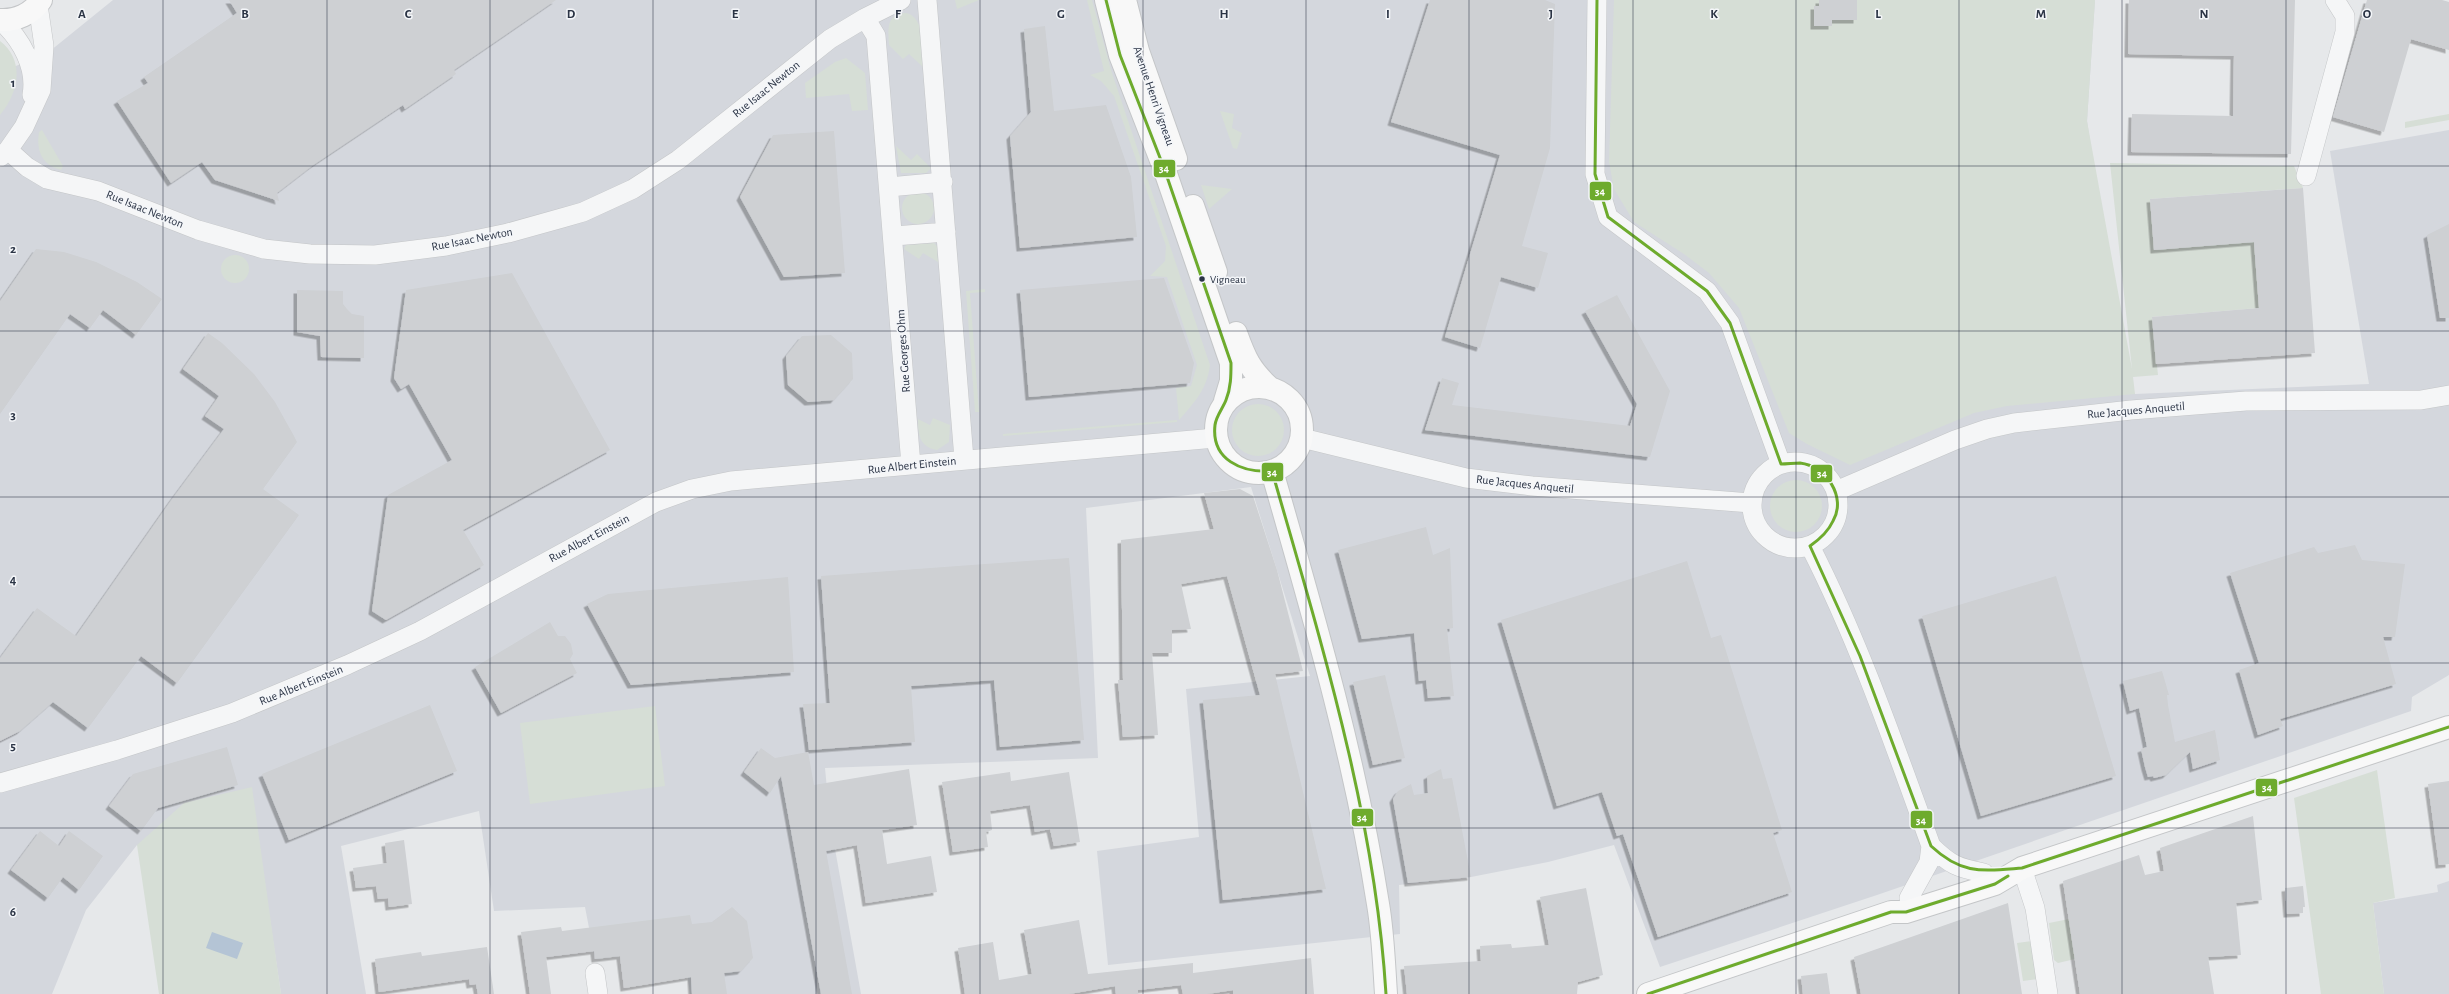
<svg xmlns="http://www.w3.org/2000/svg" width="2449" height="994" viewBox="0 0 2449 994" font-family="'Alegreya Sans',sans-serif">
<style>
.built{fill:#d4d7dd}
.green{fill:#d6ded6}
.water{fill:#b4c4d5}
.building{fill:#ced0d3;filter:url(#shadow)}
.lines{fill:none;stroke-linecap:round;stroke-linejoin:round}
.street-casing{stroke:#c4c6c8;stroke-width:20}
.secondary-casing{stroke:#c4c6c8;stroke-width:24}
.street{stroke:#f5f6f7;stroke-width:19}
.secondary{stroke:#f8f8f8;stroke-width:22}
.bus-1-casing{stroke:#f4f6f9;stroke-width:6}
.bus-1{stroke:#6eab2d;stroke-width:3}
.grid{fill:none;stroke:#2b3445;stroke-width:1;stroke-opacity:0.55}
.bus-dot{fill:#2b3445;stroke:#f4f6f9;stroke-width:1.5}
.labels{text-anchor:middle;dominant-baseline:central;stroke-width:3;stroke-linejoin:round;paint-order:stroke}
.bus-label{font-size:11px;fill:#2b3445;stroke:#f4f6f9;text-anchor:start}
.street-label{font-size:12px;fill:#2b3445;stroke:#f4f6f9}
.grid-label{font-size:13px;text-anchor:middle;font-weight:bold;fill:#2b3445;stroke:#f4f6f9;stroke-width:3;stroke-linejoin:round;paint-order:stroke}
.line-badge{stroke:#f4f6f9;stroke-width:1.5}
.badge-label{font-size:11px;text-anchor:middle;font-weight:bold;fill:#fff}
</style>
<defs>
<filter id="shadow"><feDropShadow dx="-3.5" dy="3.5" stdDeviation="0" flood-color="#0004"/></filter>
</defs>
<rect width="100%" height="100%" fill="#e6e8ea"/>
<path class="built" d="M 113,0 L 2095,0 L 2087,121 L 2126,381 L 2135,394 L 2369,384 L 2330,151 L 2449,130 L 2449,675 L 2412,697 L 2411,711 L 1877,895 L 1660,967 L 1614,845 L 1548,862 L 1471,877 L 1399,885 L 1400,934 L 1108,965 L 1097,851 L 1199,837 L 1186,689 L 1310,676 L 1251,487 L 1086,508 L 1098,758 L 825,768 L 830,821 L 861,994 L 690,994 L 684,948 L 595,959 L 585,907 L 494,911 L 479,811 L 341,846 L 366,994 L 281,994 L 261,860 L 137,845 L 86,910 L 52,994 L 0,994 L 0,73 L 50,51 Z
M 2449,881 L 2449,994 L 2384,994 L 2373,903 L 2438,892 L 2437,885 Z"/>
<path class="green" d="M 955,0 L 979,0 L 957,9 Z
M 1087,0 L 1092,0 L 1111,70 L 1210,365 C 1207,389 1195,402 1179,420 L 1176,388 L 1191,386 L 1197,365 L 1167,277 L 1150,276 L 1165,261 L 1166,246 L 1114,96 L 1101,81 L 1090,75 L 1104,71 Z
M 1614,0 L 2095,0 L 2087,121 L 2132,369 L 2110,163 L 2294,166 L 2303,188 L 2150,199 L 2154,250 L 2254,242 L 2259,308 L 2152,317 L 2158,375 L 2133,377 L 2135,394 L 2007,406 L 1974,413 L 1850,465 L 1807,444 L 1789,433 L 1739,308 L 1709,273 L 1684,254 L 1634,222 L 1614,189 L 1609,162 Z
M 906,13 C 926,17 922,52 923,67 L 909,54 L 903,59 L 889,45 C 888,29 886,14 906,13 Z
M 0,41 C 26,61 18,94 0,115 Z
M 846,58 L 865,73 L 868,110 L 852,111 L 849,94 L 806,98 L 805,83 L 835,62 Z
M 1220,111 L 1234,114 L 1232,128 L 1242,133 L 1237,149 L 1233,148 Z
M 2449,114 L 2449,120 L 2405,128 L 2405,122 Z
M 42,130 L 63,166 L 61,170 C 42,165 36,151 39,132 Z
M 896,146 L 911,160 L 917,154 L 931,168 L 926,173 L 901,173 Z
M 1201,185 L 1232,189 L 1209,209 Z
M902 208a16 16 0 1 1 32 0a16 16 0 1 1-32 0Z
M 934,243 L 937,246 L 938,262 L 923,253 L 919,259 L 904,249 L 906,245 Z
M221 269a14 14 0 1 1 28 0a14 14 0 1 1-28 0Z
M 985,289 L 985,292 L 970,293 L 979,412 L 975,412 L 966,291 Z
M1232 430a26 26 0 1 1 52 0a26 26 0 1 1-52 0Z
M 933,418 L 950,425 L 949,442 L 937,450 C 919,447 918,434 918,419 L 930,425 Z
M 1177,420 L 1177,422 L 1003,436 L 1003,434 Z
M1770 506a26 26 0 1 1 52 0a26 26 0 1 1-52 0Z
M 655,706 L 665,786 L 530,804 L 520,723 Z
M 2377,770 L 2395,898 L 2373,903 L 2384,994 L 2321,994 L 2294,798 Z
M 252,787 L 281,994 L 159,994 L 137,845 L 184,803 Z
M 2069,919 L 2075,959 L 2058,963 L 2054,960 L 2049,923 Z
M 2032,941 L 2038,979 L 2023,981 L 2017,943 Z"/>
<path class="water" d="M 212,932 L 243,943 L 237,959 L 206,948 Z"/>
<path class="building" d="M 229,0 L 556,0 L 454,70 L 456,74 L 405,109 L 403,105 L 312,166 L 277,193 L 279,201 L 215,180 L 202,162 L 171,183 L 117,101 L 148,83 L 144,77 L 237,13 Z
M 1430,0 L 1545,0 L 1555,4 L 1550,148 L 1522,246 L 1548,253 L 1538,288 L 1501,277 L 1480,348 L 1445,337 L 1500,155 L 1391,122 Z
M 1819,0 L 1857,0 L 1857,20 L 1832,20 L 1832,26 L 1814,26 L 1814,6 L 1819,6 Z
M 2129,0 L 2295,0 L 2291,154 L 2131,152 L 2132,114 L 2233,116 L 2234,56 L 2128,54 Z
M 2367,0 L 2442,0 L 2449,2 L 2449,50 L 2411,39 L 2384,132 L 2333,117 Z
M 1045,26 L 1054,111 L 1106,105 L 1131,177 L 1137,237 L 1020,248 L 1010,136 L 1031,112 L 1024,29 Z
M 834,131 L 845,273 L 784,277 L 740,197 L 773,135 Z
M 2303,188 L 2315,353 L 2156,364 L 2152,317 L 2259,308 L 2254,242 L 2154,250 L 2150,199 Z
M 2449,224 L 2449,318 L 2440,318 L 2427,235 Z
M 36,249 L 64,252 L 96,262 L 137,282 L 162,299 L 136,335 L 103,310 L 90,328 L 70,314 L 0,414 L 0,301 Z
M 512,273 L 610,450 L 463,530 L 484,565 L 386,620 L 372,611 L 388,495 L 452,460 L 409,384 L 401,389 L 394,378 L 406,290 Z
M 1164,278 L 1194,363 L 1190,383 L 1029,397 L 1020,290 Z
M 297,290 L 343,291 L 343,304 L 347,309 L 352,314 L 364,316 L 364,358 L 321,357 L 320,336 L 297,332 Z
M 1617,295 L 1670,391 L 1650,457 L 1425,430 L 1442,378 L 1459,383 L 1452,405 L 1630,426 L 1637,404 L 1585,311 Z
M 208,333 L 222,343 L 254,374 L 275,402 L 294,436 L 297,442 L 263,489 L 299,515 L 177,683 L 141,656 L 88,728 L 53,702 L 20,731 L 0,741 L 0,658 L 37,608 L 76,636 L 172,499 L 224,429 L 205,416 L 219,396 L 183,369 Z
M 831,335 L 852,353 L 853,379 L 834,400 L 808,402 L 788,385 L 786,356 L 802,336 Z
M 1240,489 L 1253,496 L 1277,570 L 1303,671 L 1275,674 L 1326,889 L 1223,900 L 1203,700 L 1260,695 L 1227,576 L 1181,584 L 1191,629 L 1172,630 L 1172,653 L 1152,653 L 1158,735 L 1123,737 L 1118,680 L 1123,680 L 1121,540 L 1214,529 L 1204,493 Z
M 1426,527 L 1433,555 L 1450,548 L 1453,628 L 1447,629 L 1454,696 L 1428,698 L 1426,680 L 1419,681 L 1414,633 L 1362,639 L 1338,550 Z
M 2355,545 L 2362,560 L 2405,564 L 2395,637 L 2383,637 L 2396,684 L 2280,719 L 2283,726 L 2258,735 L 2239,670 L 2259,663 L 2230,573 L 2314,547 L 2318,553 Z
M 1069,558 L 1084,740 L 1000,747 L 994,680 L 911,686 L 915,742 L 809,750 L 803,704 L 830,703 L 821,576 Z
M 1687,561 L 1711,638 L 1721,635 L 1782,830 L 1773,833 L 1792,892 L 1658,937 L 1623,834 L 1617,836 L 1602,792 L 1557,806 L 1501,620 Z
M 2056,576 L 2116,776 L 1981,816 L 1922,616 Z
M 788,577 L 794,672 L 631,685 L 587,604 L 608,594 Z
M 550,622 L 558,636 L 565,636 L 571,644 L 573,654 L 570,659 L 577,673 L 501,713 L 475,667 Z
M 2162,671 L 2169,695 L 2167,695 L 2168,705 L 2175,742 L 2215,730 L 2220,760 L 2193,769 L 2190,752 L 2166,775 L 2154,778 L 2153,776 L 2148,777 L 2145,767 L 2141,749 L 2147,747 L 2139,708 L 2130,711 L 2123,681 Z
M 1385,675 L 1405,758 L 1373,765 L 1353,682 Z
M 430,705 L 457,771 L 289,840 L 262,774 Z
M 227,747 L 238,785 L 158,808 L 141,831 L 109,806 L 133,774 Z
M 761,748 L 775,758 L 808,752 L 814,785 L 909,769 L 917,825 L 882,830 L 887,864 L 931,856 L 937,892 L 866,903 L 857,845 L 826,851 L 852,994 L 821,994 L 781,776 L 770,793 L 744,772 Z
M 1441,769 L 1443,779 L 1452,778 L 1471,877 L 1408,883 L 1393,799 L 1398,791 L 1411,784 L 1414,795 L 1428,793 L 1427,776 Z
M 1010,772 L 1011,781 L 1069,772 L 1080,842 L 1054,846 L 1050,829 L 1035,832 L 1030,805 L 990,811 L 992,830 L 986,832 L 988,847 L 953,852 L 942,782 Z
M 2449,781 L 2449,864 L 2439,865 L 2428,784 Z
M 2253,816 L 2262,900 L 2236,903 L 2241,955 L 2208,957 L 2214,994 L 2080,994 L 2063,881 L 2139,855 L 2145,875 L 2164,871 L 2160,848 Z
M 40,831 L 59,846 L 69,831 L 103,856 L 79,890 L 63,877 L 48,898 L 11,870 Z
M 404,840 L 412,904 L 389,907 L 388,898 L 378,899 L 376,886 L 356,888 L 353,868 L 387,863 L 385,843 Z
M 2303,886 L 2305,907 L 2303,907 L 2303,913 L 2287,914 L 2285,888 Z
M 1586,888 L 1603,975 L 1578,982 L 1577,994 L 1407,994 L 1404,966 L 1481,961 L 1480,946 L 1511,944 L 1512,948 L 1549,945 L 1540,897 Z
M 2008,903 L 2022,994 L 1861,994 L 1854,957 Z
M 732,907 L 747,921 L 753,958 L 741,971 L 724,973 L 727,994 L 692,994 L 691,977 L 624,988 L 620,956 L 595,959 L 594,951 L 546,957 L 551,994 L 530,994 L 521,932 L 561,927 L 562,931 L 690,915 L 692,924 L 712,922 Z
M 1079,920 L 1088,974 L 1193,963 L 1193,973 L 1311,958 L 1314,994 L 1233,994 L 1233,990 L 1207,994 L 1183,994 L 1181,985 L 1138,990 L 1138,994 L 1116,994 L 1115,986 L 1069,994 L 965,994 L 958,948 L 993,942 L 999,980 L 1032,974 L 1024,930 Z
M 487,947 L 494,994 L 478,994 L 476,984 L 470,985 L 469,979 L 379,992 L 375,959 L 421,952 L 422,956 Z
M 1827,973 L 1830,994 L 1803,994 L 1801,976 Z"/>
<g class="lines">
<defs>
<path id="street" d="M 927,0 L 964,459
M 1597,0 L 1595,174 L 1608,217 L 1707,291 L 1730,323 L 1781,464
M 865,18 L 876,36 L 911,465
M 1,21 C 21,39 37,67 32,95
M 8,150 L 27,167 L 47,179 L 98,191 L 198,230 L 264,249 L 310,254 L 375,255 L 446,246 L 508,233 L 562,218 L 583,212 L 633,189 L 678,160 L 830,39 L 865,18 L 901,0
M 0,157 L 8,150 L 24,127 L 41,90 L 44,46 L 38,5
M 2306,176 L 2345,32 L 2345,16 L 2335,0
M 889,187 L 943,182
M 894,236 L 946,232
M 1302,438 L 1466,478 L 1532,486 L 1751,503
M1752 505a43 43 0 1 1 86 0a43 43 0 1 1-86 0Z
M 1836,491 L 1955,440 L 1987,429 L 2014,423 L 2131,410 L 2246,401 L 2421,400 L 2449,395
M 1810,546 C 1859,642 1894,744 1931,846 C 1950,865 1958,868 1984,873
M 0,783 L 117,750 L 232,713 L 347,665 L 420,631 L 656,502 L 692,489 L 731,481 L 1215,438
M 2022,868 L 2035,908 L 2048,994
M 1909,898 L 1929,862 L 1931,846
M 595,973 L 598,994"/>
<path id="secondary" d="M 1106,0 L 1120,55 L 1164,168 L 1231,363 L 1231,381 L 1225,401
M 1125,0 L 1138,51 L 1176,159
M 0,20 C 16,21 32,14 41,0
M 1193,206 L 1216,272
M 1236,333 C 1245,358 1250,370 1270,388
M1216 430a43 43 0 1 1 86 0a43 43 0 1 1-86 0Z
M 1272,471 C 1313,614 1355,757 1378,904 C 1383,933 1384,964 1386,994
M 1648,994 L 1891,912 L 1906,912 L 1995,884 L 2022,868 L 2449,727"/>
</defs>
<use href="#street" class="street-casing"/>
<use href="#secondary" class="secondary-casing"/>
<use href="#street" class="street"/>
<use href="#secondary" class="secondary"/>
<defs>
<path id="bus-1" d="M 1106,0 L 1120,55 L 1164,168 L 1231,363 C 1231,375 1231,388 1226,400 C 1223,408 1216,416 1215,425 C 1211,460 1242,473 1272,471 C 1321,642 1375,815 1386,994
M 1597,0 L 1595,174 L 1608,217 L 1707,291 L 1730,323 L 1781,464 C 1787,464 1794,463 1800,463 C 1826,466 1847,497 1833,521 C 1828,532 1820,539 1810,546 L 1860,656 L 1931,846 C 1962,875 1982,871 2022,868 L 2449,727
M 1648,994 L 1891,912 L 1906,912 L 1995,884 L 2008,876"/>
</defs>
<use href="#bus-1" class="bus-1-casing"/>
<use href="#bus-1" class="bus-1"/>
</g>
<path class="grid" d="M 163,0 L 163,994M 327,0 L 327,994M 490,0 L 490,994M 653,0 L 653,994M 816,0 L 816,994M 980,0 L 980,994M 1143,0 L 1143,994M 1306,0 L 1306,994M 1469,0 L 1469,994M 1633,0 L 1633,994M 1796,0 L 1796,994M 1959,0 L 1959,994M 2122,0 L 2122,994M 2286,0 L 2286,994M 0,166 L 2449,166M 0,331 L 2449,331M 0,497 L 2449,497M 0,663 L 2449,663M 0,828 L 2449,828"/>
<circle class="bus-dot" cx="1202" cy="279" r="3.5"/>
<g class="labels">
<g class="bus-label">
<text x="1210" y="279">Vigneau</text>
</g>
<g class="street-label">
<text transform="translate(766 89) rotate(-39)">Rue Isaac Newton</text>
<text transform="translate(1154 96) rotate(71)">Avenue Henri Vigneau</text>
<text transform="translate(145 209) rotate(22)">Rue Isaac Newton</text>
<text transform="translate(472 239) rotate(-11)">Rue Isaac Newton</text>
<text transform="translate(903 351) rotate(-94)">Rue Georges Ohm</text>
<text transform="translate(2136 410) rotate(-5)">Rue Jacques Anquetil</text>
<text transform="translate(912 465) rotate(-6)">Rue Albert Einstein</text>
<text transform="translate(1525 484) rotate(6)">Rue Jacques Anquetil</text>
<text transform="translate(589 538) rotate(-28)">Rue Albert Einstein</text>
<text transform="translate(301 685) rotate(-22)">Rue Albert Einstein</text>
</g>
</g>
<g class="grid-label">
<text x="82" y="18">A</text>
<text x="245" y="18">B</text>
<text x="408" y="18">C</text>
<text x="571" y="18">D</text>
<text x="735" y="18">E</text>
<text x="898" y="18">F</text>
<text x="1061" y="18">G</text>
<text x="1224" y="18">H</text>
<text x="1388" y="18">I</text>
<text x="1551" y="18">J</text>
<text x="1714" y="18">K</text>
<text x="1878" y="18">L</text>
<text x="2041" y="18">M</text>
<text x="2204" y="18">N</text>
<text x="2367" y="18">O</text>
<text x="13" y="87">1</text>
<text x="13" y="253">2</text>
<text x="13" y="419">3</text>
<text x="13" y="584">4</text>
<text x="13" y="750">5</text>
<text x="13" y="916">6</text>
</g>
<g class="line-badge">
<rect x="1153" y="159" width="23" height="19" rx="4" fill="#6eab2d"/>
<rect x="1589" y="181" width="23" height="20" rx="4" fill="#6eab2d"/>
<rect x="1261" y="462" width="23" height="20" rx="4" fill="#6eab2d"/>
<rect x="1810" y="464" width="23" height="19" rx="4" fill="#6eab2d"/>
<rect x="2255" y="778" width="23" height="19" rx="4" fill="#6eab2d"/>
<rect x="1351" y="808" width="23" height="19" rx="4" fill="#6eab2d"/>
<rect x="1910" y="810" width="23" height="19" rx="4" fill="#6eab2d"/>
</g>
<g class="badge-label">
<text x="1164" y="172">34</text>
<text x="1600" y="195">34</text>
<text x="1272" y="476">34</text>
<text x="1822" y="477">34</text>
<text x="2267" y="791">34</text>
<text x="1362" y="821">34</text>
<text x="1921" y="824">34</text>
</g>
</svg>
